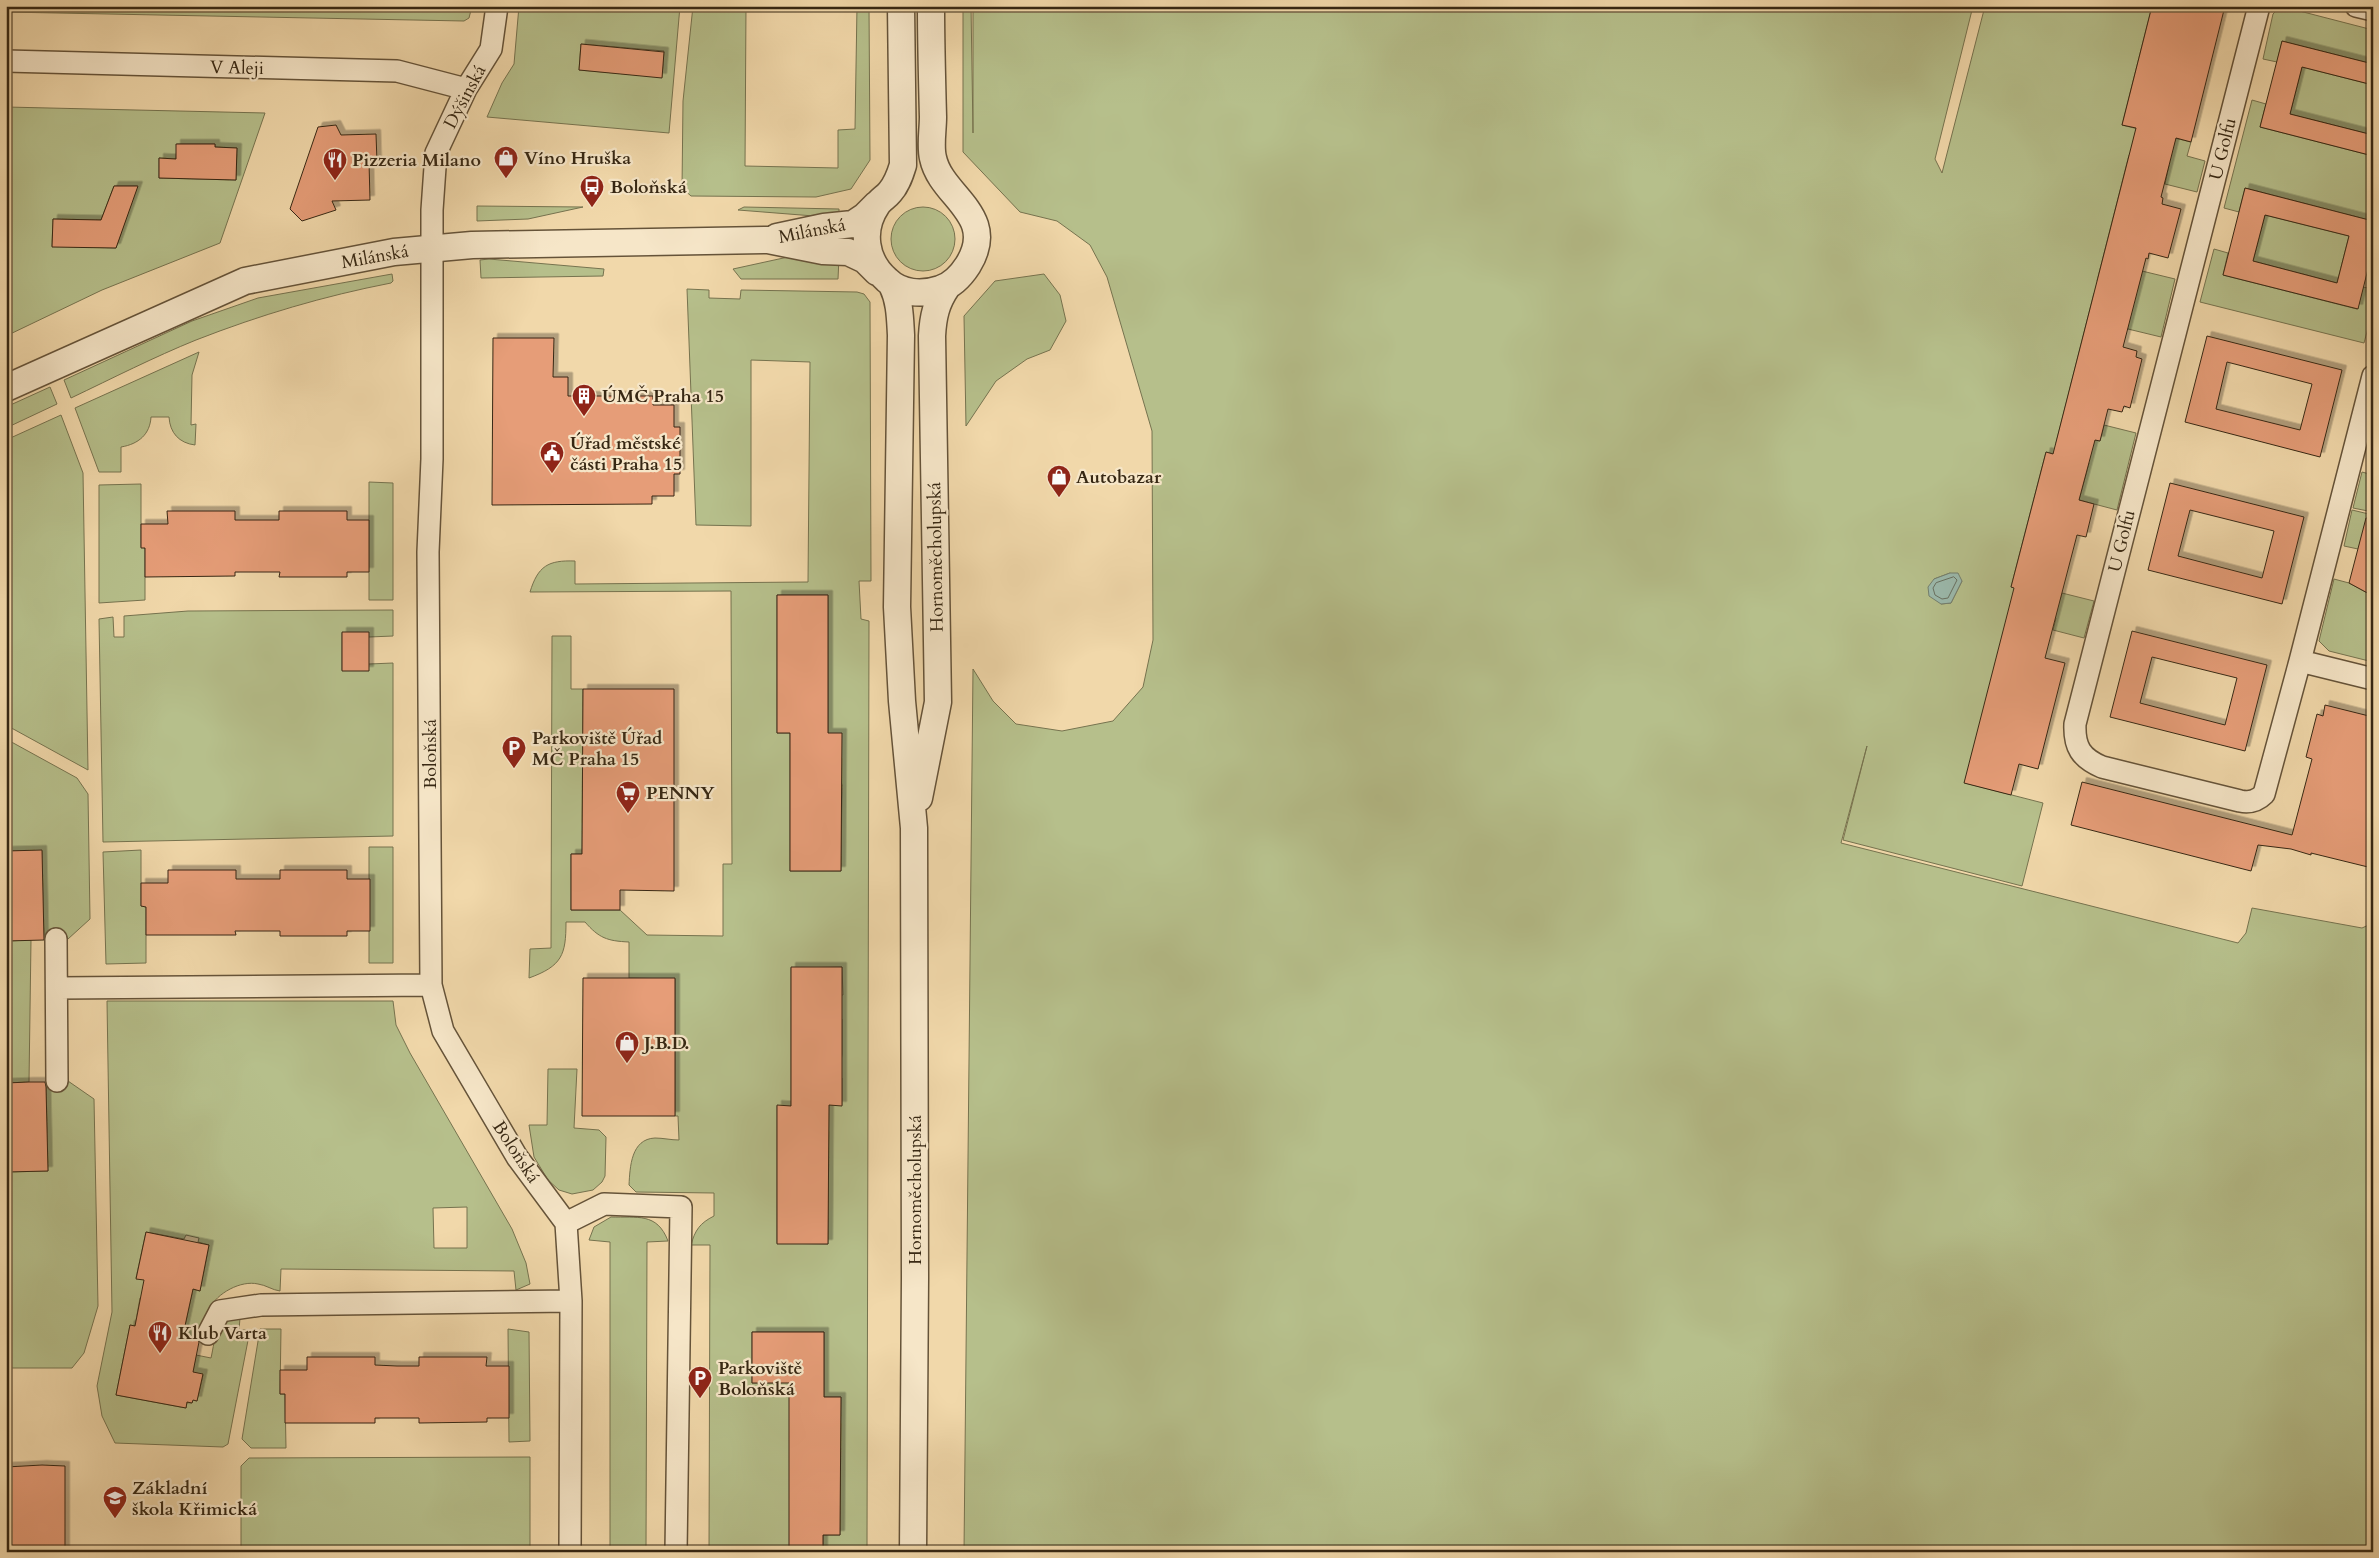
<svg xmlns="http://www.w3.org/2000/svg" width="2379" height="1558" viewBox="0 0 2379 1558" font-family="Cardo,serif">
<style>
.green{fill:#b6bf8b;stroke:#76734f;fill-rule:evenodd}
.water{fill:#9bb9ac;stroke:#737f6f}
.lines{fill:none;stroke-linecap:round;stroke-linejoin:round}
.shore{stroke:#687060;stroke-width:1}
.building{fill:#e69d78;stroke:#362713;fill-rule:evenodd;filter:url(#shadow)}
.minor-casing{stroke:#655339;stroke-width:24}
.tertiary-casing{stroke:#655339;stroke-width:29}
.minor{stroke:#f6e6c8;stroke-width:21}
.tertiary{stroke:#f6e6c8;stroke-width:26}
.labels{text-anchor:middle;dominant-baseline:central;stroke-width:4.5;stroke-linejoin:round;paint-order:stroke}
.street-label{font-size:18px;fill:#362713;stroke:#f6e6c8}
.poi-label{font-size:18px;font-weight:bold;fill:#362713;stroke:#f6e6c8;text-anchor:start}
</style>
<defs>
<filter id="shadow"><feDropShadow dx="4.5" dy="-4.5" stdDeviation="0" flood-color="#0004"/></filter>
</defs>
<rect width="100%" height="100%" fill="#f1d8aa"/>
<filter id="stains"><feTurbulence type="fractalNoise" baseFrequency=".004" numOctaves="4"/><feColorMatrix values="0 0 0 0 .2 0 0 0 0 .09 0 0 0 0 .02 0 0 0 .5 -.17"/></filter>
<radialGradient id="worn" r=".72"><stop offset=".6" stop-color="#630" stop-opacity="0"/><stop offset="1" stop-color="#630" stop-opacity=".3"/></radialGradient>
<path class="green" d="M 6,6 L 472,6 L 469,18 L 464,21 L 6,12 Z
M 519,6 L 680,6 L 669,133 L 487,117 L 502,83 L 514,64 ZM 581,44 L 664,51 L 662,77 L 579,70 Z
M 693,6 L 746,6 L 745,166 L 838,168 L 838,130 L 855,129 L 857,6 L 869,6 L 870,160 L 851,189 L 816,197 L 691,196 L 682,188 L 683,101 Z
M 963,6 L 971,6 L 973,133 L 973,6 L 1973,6 L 1935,159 L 1942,173 L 1985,6 L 2152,6 L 2122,125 L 2191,142 L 2187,156 L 2205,161 L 2197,192 L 2165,184 L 2169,165 L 2129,155 L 2097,281 L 2137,291 L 2142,271 L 2175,279 L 2161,337 L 2128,329 L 2119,299 L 2094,293 L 2056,443 L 2085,438 L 2100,441 L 2104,425 L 2136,433 L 2117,510 L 2079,500 L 2089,463 L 2046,452 L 2011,587 L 2060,600 L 2062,593 L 2094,601 L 2084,638 L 2053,630 L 2056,618 L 2037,613 L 1965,783 L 2043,803 L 2022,886 L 1843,840 L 1867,746 L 1841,843 L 2238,943 L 2246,933 L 2252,908 L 2362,928 L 2373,923 L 2373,1552 L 964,1552 L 973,669 L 993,701 L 1016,724 L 1062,731 L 1113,721 L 1143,687 L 1153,640 L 1152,431 L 1107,277 L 1090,245 L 1057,221 L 1020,212 L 963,152 ZM 1950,573 L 1962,581 L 1951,603 L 1941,604 L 1934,579 Z
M 2284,7 L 2373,30 L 2373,64 L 2282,41 L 2277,62 L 2263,59 L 2273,14 L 2279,8 Z
M 2302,67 L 2373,85 L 2373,135 L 2290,114 Z
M 2252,100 L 2266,104 L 2260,127 L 2373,156 L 2373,221 L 2245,188 L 2239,212 L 2224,208 Z
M 6,107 L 265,113 L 220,243 L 102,290 L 6,336 ZM 177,144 L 215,144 L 215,147 L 237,148 L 236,180 L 159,178 L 159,158 L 176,159 ZM 114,186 L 137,186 L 116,248 L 52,246 L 53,219 L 101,220 Z
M 477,206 L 583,207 L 528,219 L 477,221 Z
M 744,207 L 839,209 L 839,218 L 738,210 Z
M891 239a32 32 0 1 1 64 0a32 32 0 1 1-64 0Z
M 2265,215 L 2349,236 L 2337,283 L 2253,261 Z
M 2214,249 L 2228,253 L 2223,275 L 2357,309 L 2363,287 L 2373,289 L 2373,309 L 2364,343 L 2200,302 Z
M 788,257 L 839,257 L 838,279 L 741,279 L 733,269 Z
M 489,259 L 604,269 L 603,276 L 481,278 L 480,260 Z
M 392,274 L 393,281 L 391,283 C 324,296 260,315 196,340 C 154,357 113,378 71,398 L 64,380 L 192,321 L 258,298 Z
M 1044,274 L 1060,295 L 1066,321 L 1050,350 L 1027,359 L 996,381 L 966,426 L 964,316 L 995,281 Z
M 687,289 L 709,290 L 709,298 L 740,299 L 741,290 L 857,292 L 864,294 L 870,302 L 871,581 L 859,581 L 861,619 L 869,621 L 867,1552 L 823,1552 L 823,1535 L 840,1535 L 841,1397 L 824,1397 L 824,1332 L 752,1332 L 752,1383 L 780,1383 L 795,1380 L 795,1552 L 780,1552 L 779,1548 L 752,1548 L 751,1552 L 709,1552 L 710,1245 L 691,1245 C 695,1230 700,1223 714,1216 L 714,1193 L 636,1192 L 629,1185 C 630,1167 631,1139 655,1138 C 663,1138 671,1140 679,1140 L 678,1116 L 675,1116 L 675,979 L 629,978 L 629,942 C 607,941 599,938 585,922 L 566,922 C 566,955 562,966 529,978 L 530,949 L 551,948 L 552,636 L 571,636 L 571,689 L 583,689 L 582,854 L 571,854 L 571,910 L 620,910 L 647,935 L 723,936 L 723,864 L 732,864 L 731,591 L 530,592 C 538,566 548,560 575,561 L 575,584 L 808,582 L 810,362 L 751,360 L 751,526 L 696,525 ZM 777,595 L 828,595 L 828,733 L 842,785 L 841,871 L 790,871 L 790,733 L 777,733 ZM 842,967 L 843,995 L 840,995 L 839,1019 L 842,1019 L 842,1054 L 839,1078 L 842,1078 L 842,1105 L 829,1105 L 828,1244 L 777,1243 L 777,1106 L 791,1106 L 791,968 Z
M 199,352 L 192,375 L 191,425 L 196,424 L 195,445 C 179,443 170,433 169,417 L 151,417 C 150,434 139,444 121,447 L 121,472 L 99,472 L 75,408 Z
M 50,387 L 57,404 L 6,428 L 6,407 Z
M 61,415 L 83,473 L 88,770 L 6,725 L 6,440 Z
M 2362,472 L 2373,475 L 2373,512 L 2353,508 Z
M 369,482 L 393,483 L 393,600 L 369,600 Z
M 141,484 L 141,547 L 145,548 L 145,600 L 99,603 L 99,485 Z
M 2352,510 L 2373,515 L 2373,549 L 2358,549 L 2344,546 Z
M 2334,579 L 2349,583 L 2373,596 L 2373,608 L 2368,627 L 2373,628 L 2373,662 L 2329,651 L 2319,641 Z
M 393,610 L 393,636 L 369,637 L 342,633 L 342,670 L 369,664 L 393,663 L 393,836 L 103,842 L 99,619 L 113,617 L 114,637 L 124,637 L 124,616 L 188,611 Z
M 6,739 L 77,778 L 88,794 L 90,919 L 68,939 L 44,940 L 42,851 L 6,851 Z
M 369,847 L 393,847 L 393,963 L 369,963 Z
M 141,850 L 141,906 L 146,907 L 146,963 L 106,964 L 103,852 Z
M 31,940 L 29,1082 L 6,1083 L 6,941 Z
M 107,1001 L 393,1001 L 396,1025 L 410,1053 L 512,1229 L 526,1263 L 530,1284 L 516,1290 L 514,1271 L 281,1269 L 280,1291 C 272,1290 266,1285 258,1284 C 241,1280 217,1293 209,1309 C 205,1318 203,1329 200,1339 L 183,1335 L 193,1289 L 200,1291 L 209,1245 L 198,1242 L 199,1238 L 186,1235 L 184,1239 L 146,1232 L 136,1278 L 149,1280 L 145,1299 L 140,1298 L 135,1326 L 130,1325 L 116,1395 L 186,1408 L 187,1402 L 192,1403 L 193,1400 L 197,1401 L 203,1375 L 193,1372 L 196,1355 L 211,1358 C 216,1336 214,1321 240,1318 L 239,1330 L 250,1330 L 228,1444 L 223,1447 L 115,1443 L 102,1416 L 97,1386 L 112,1312 ZM 467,1207 L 467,1248 L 434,1248 L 433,1208 Z
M 548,1069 L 577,1069 L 574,1128 L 599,1130 L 606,1137 L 605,1176 L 602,1182 L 593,1190 L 572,1194 L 559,1190 L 548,1180 L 534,1157 L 529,1125 L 547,1125 Z
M 68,1081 L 94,1099 L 98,1306 L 84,1353 L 72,1368 L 6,1368 L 6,1172 L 48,1171 L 46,1082 Z
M 611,1217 C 637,1218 657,1212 668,1241 L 647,1242 L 646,1552 L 610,1552 L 610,1242 L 589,1240 L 594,1227 Z
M 260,1329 L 281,1329 L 280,1394 L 285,1394 L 286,1448 L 251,1448 L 242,1439 Z
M 508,1329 L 529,1332 L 530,1441 L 509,1442 Z
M 530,1457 L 530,1552 L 241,1552 L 241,1466 L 249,1458 Z"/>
<path class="water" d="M 1950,573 L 1958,573 L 1962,581 L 1951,603 L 1941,604 L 1929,596 L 1928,587 L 1934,579 Z"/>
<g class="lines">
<path class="shore" d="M 1954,577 L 1957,580 L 1948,598 L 1942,599 L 1935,595 L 1933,588 L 1936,583 Z"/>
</g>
<path class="building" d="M 2152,6 L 2225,6 L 2191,142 L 2176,138 L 2161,197 L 2163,198 L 2162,204 L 2181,209 L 2168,258 L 2149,253 L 2148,259 L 2146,258 L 2123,347 L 2137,351 L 2136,357 L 2142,359 L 2130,408 L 2124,406 L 2122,412 L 2108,409 L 2100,441 L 2095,440 L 2079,500 L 2094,504 L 2086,537 L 2077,535 L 2045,658 L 2065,663 L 2038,769 L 2019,764 L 2011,795 L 1964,783 L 2014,588 L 2011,587 L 2046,452 L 2053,454 L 2136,128 L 2122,125 Z
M 2282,41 L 2373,64 L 2373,85 L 2302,67 L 2290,114 L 2373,135 L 2373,156 L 2260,127 Z
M 581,44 L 664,52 L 662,78 L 579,70 Z
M 336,125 L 341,135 L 376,134 L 377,162 L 369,162 L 370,200 L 332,201 L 336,210 L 302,221 L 290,209 L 318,127 Z
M 176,144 L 215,144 L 215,147 L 237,148 L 236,180 L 159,178 L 159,158 L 176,159 Z
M 114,186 L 138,186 L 116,248 L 52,247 L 53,219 L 101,220 Z
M 2245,188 L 2373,221 L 2373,249 L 2358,309 L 2223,275 ZM 2265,215 L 2349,236 L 2337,283 L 2253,261 Z
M 2207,336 L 2342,370 L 2320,457 L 2185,422 ZM 2227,362 L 2312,384 L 2300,430 L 2216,409 Z
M 493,338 L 554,338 L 553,377 L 568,377 L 568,396 L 653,396 L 653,405 L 674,405 L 674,427 L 680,427 L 680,474 L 674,474 L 674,496 L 652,496 L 652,504 L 492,505 Z
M 2170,483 L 2304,517 L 2282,604 L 2148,570 ZM 2190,510 L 2274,531 L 2262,578 L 2178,556 Z
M 167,511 L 235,511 L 235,520 L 279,520 L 279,511 L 347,511 L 347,520 L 369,520 L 369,572 L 347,572 L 347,577 L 279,577 L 280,572 L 235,572 L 235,576 L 145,577 L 145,548 L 141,548 L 141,524 L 168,524 Z
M 2366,518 L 2373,519 L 2373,596 L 2349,583 Z
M 777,595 L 828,595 L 828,733 L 842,733 L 841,871 L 790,871 L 790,733 L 777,733 Z
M 2132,631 L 2267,665 L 2245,751 L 2110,717 ZM 2152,657 L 2237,678 L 2225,725 L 2140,703 Z
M 342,632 L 369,632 L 369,671 L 342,671 Z
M 583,689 L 674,689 L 674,891 L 620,890 L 620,910 L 571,910 L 571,854 L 582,854 Z
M 2325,705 L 2373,717 L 2373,847 L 2368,867 L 2311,853 L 2311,855 L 2291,849 L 2258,845 L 2251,871 L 2071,825 L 2082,782 L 2292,835 L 2312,759 L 2306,757 L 2317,714 L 2323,716 Z
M 42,850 L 44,940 L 6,941 L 6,851 Z
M 168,870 L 236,870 L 236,879 L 280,879 L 280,870 L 347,870 L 347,879 L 370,879 L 370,931 L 347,931 L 347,936 L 280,936 L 280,931 L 235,931 L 236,935 L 146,935 L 146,907 L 141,906 L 141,883 L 168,883 Z
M 791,967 L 842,967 L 842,1106 L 829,1105 L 828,1244 L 777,1244 L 777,1105 L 791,1106 Z
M 583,978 L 675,978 L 675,1116 L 582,1116 Z
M 29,1082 L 45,1082 L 46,1087 L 48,1171 L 6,1172 L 6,1083 Z
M 146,1232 L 209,1245 L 200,1291 L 193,1289 L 183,1335 L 197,1338 L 199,1342 L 193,1372 L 203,1374 L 197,1401 L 193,1400 L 192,1403 L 187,1402 L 186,1408 L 116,1395 L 130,1325 L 135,1326 L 144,1280 L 136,1279 Z
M 752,1332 L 824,1332 L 824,1397 L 841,1397 L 840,1535 L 823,1535 L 823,1552 L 789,1552 L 789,1383 L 752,1383 Z
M 307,1357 L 375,1357 L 375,1365 L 397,1366 L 419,1366 L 419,1357 L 487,1357 L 486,1366 L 509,1366 L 509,1418 L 487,1418 L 487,1422 L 419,1423 L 419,1418 L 375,1418 L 375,1423 L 285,1423 L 285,1394 L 280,1394 L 280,1370 L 307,1370 Z
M 42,1465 L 65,1466 L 65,1552 L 6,1552 L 6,1467 Z"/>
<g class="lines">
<defs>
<path id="minor" d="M 497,6 L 491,49 L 466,89 L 436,153 L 432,210 L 432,459 L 428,552 L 431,985 L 443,1031 L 517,1157 L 566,1223 L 571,1301 L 570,1552
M 2259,6 L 2075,724 C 2074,747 2081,758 2102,767 L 2240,801 C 2250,803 2257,801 2264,794 L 2300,661 L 2373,376
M 2356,6 L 2373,10
M 6,61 L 397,71 L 466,89
M 2300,661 L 2373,679
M 56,939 L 57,1081
M 58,988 L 431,985
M 566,1223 L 604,1204 L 681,1207 L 676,1552
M 208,1334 L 220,1311 L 261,1305 L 571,1301"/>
<path id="tertiary" d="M 901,6 L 903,165 C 900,175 897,184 890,192 C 886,197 880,200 877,205 C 860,230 865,261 887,280 C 901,294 922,295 940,289 C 953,285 961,276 968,265 C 999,215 941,197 933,158 C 930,146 933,130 933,117 C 932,80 931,43 931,6
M 777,237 L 824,227 L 853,224 L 865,216 L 877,204
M 892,285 C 900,301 900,318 901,335 L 897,607 L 902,701 L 914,828 L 915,1278 L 913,1552
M 6,388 L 245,281 L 394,252 L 472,245 L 768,240 L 823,251 L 848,252 L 865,260 L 877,272
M 919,798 L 938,702 L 932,336 C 933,317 936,303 947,287"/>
</defs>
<use href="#minor" class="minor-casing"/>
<use href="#tertiary" class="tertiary-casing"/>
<use href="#minor" class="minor"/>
<use href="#tertiary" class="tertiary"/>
</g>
<defs>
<symbol id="shop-pin" viewBox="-11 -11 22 30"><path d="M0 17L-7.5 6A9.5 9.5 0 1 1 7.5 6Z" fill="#8f2418" stroke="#f6e6c8"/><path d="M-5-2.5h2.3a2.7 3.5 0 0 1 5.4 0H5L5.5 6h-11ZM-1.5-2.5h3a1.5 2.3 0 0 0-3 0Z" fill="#fff"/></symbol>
<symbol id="restaurant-pin" viewBox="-11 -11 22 30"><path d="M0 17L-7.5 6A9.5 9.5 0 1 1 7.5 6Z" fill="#8f2418" stroke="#f6e6c8"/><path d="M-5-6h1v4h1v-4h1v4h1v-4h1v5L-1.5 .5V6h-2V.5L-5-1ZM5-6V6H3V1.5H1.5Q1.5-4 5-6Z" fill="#fff"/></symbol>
<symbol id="bus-pin" viewBox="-11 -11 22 30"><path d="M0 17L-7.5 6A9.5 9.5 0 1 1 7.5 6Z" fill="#8f2418" stroke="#f6e6c8"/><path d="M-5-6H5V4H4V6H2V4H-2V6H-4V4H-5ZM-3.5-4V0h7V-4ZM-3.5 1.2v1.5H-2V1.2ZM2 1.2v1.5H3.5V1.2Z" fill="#fff"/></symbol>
<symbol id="building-pin" viewBox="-11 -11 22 30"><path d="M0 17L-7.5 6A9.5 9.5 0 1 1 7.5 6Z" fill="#8f2418" stroke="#f6e6c8"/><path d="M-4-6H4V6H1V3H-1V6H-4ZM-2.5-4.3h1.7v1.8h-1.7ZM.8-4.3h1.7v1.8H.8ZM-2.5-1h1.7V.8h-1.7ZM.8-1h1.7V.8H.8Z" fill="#fff"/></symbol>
<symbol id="civic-pin" viewBox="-11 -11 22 30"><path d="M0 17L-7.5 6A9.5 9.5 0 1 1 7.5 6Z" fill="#8f2418" stroke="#f6e6c8"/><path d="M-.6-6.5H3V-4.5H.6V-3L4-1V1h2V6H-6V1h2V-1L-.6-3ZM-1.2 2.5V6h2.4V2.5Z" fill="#fff"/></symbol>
<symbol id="parking-pin" viewBox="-11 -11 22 30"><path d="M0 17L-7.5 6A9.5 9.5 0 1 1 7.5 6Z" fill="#8f2418" stroke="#f6e6c8"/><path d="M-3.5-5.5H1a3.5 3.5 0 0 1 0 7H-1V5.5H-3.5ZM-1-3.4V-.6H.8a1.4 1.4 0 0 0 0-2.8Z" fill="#fff"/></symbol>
<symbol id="supermarket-pin" viewBox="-11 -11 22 30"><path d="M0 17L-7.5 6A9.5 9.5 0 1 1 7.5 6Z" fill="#8f2418" stroke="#f6e6c8"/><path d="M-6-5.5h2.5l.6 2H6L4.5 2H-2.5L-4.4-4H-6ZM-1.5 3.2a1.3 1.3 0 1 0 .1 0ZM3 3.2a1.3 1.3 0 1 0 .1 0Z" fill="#fff"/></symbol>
<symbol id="school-pin" viewBox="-11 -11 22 30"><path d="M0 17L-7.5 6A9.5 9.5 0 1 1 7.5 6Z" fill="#8f2418" stroke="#f6e6c8"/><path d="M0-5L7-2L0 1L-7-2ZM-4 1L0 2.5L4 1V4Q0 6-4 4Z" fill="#fff"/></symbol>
</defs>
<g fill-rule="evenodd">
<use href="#shop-pin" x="492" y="144" width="28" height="38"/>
<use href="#restaurant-pin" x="321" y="146" width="28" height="38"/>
<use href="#bus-pin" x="578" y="173" width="28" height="38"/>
<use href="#building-pin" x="570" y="382" width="28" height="38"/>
<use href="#civic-pin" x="538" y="439" width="28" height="38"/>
<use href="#shop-pin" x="1045" y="463" width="28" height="38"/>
<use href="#parking-pin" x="500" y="734" width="28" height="38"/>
<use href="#supermarket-pin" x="614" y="779" width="28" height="38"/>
<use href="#shop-pin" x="613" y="1029" width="28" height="38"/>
<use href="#restaurant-pin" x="146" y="1319" width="28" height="38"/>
<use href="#parking-pin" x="686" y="1364" width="28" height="38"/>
<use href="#school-pin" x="101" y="1484" width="28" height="38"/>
</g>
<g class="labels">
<g class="street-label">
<text transform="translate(237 68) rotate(1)">V Aleji</text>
<text transform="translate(465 97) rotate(-62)">Dýšinská</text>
<text transform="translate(2223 149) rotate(-76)">U Golfu</text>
<text transform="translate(812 231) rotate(-11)">Milánská</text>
<text transform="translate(375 257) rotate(-10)">Milánská</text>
<text transform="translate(2122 541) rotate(-76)">U Golfu</text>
<text transform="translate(936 557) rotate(-91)">Hornoměcholupská</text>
<text transform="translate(430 754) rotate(-90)">Boloňská</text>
<text transform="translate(516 1152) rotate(57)">Boloňská</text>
<text transform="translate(915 1190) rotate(-90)">Hornoměcholupská</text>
</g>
<g class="poi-label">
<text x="524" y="158">Víno Hruška</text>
<text x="352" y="160">Pizzeria Milano</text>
<text x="610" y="187">Boloňská</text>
<text x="602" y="396">ÚMČ Praha 15</text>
<text x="570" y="443">Úřad městské<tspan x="570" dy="21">části Praha 15</tspan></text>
<text x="1076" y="477">Autobazar</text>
<text x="532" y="738">Parkoviště Úřad<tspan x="532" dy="21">MČ Praha 15</tspan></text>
<text x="646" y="793">PENNY</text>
<text x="644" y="1043">J.B.D.</text>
<text x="178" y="1333">Klub Varta</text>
<text x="718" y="1368">Parkoviště<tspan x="718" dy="21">Boloňská</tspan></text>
<text x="132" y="1488">Základní<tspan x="132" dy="21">škola Křimická</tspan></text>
</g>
</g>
<rect width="2379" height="1558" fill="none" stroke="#f1d8aa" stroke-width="25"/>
<rect x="8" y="8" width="2364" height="1543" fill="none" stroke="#362713" stroke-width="2.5"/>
<rect x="12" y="12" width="2354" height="1533" fill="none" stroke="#362713"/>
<rect width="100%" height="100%" filter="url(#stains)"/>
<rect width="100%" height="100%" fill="url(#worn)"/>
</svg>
